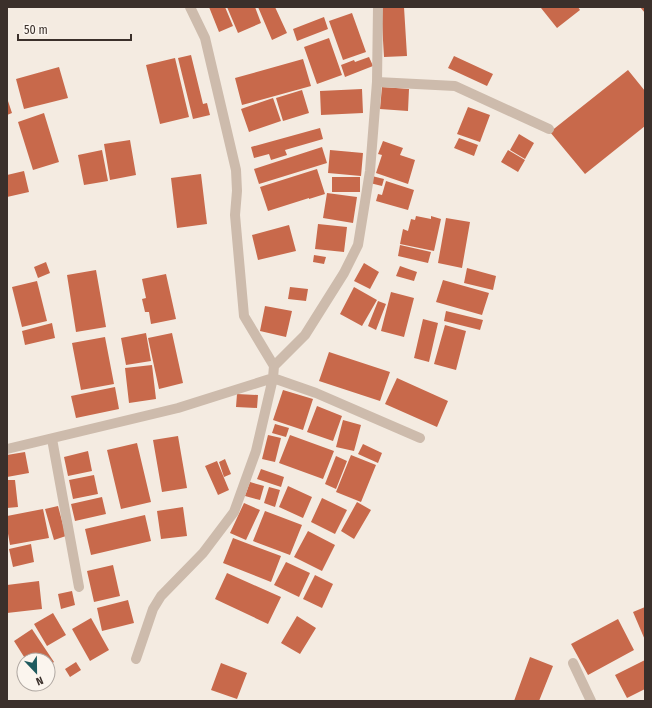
<svg xmlns="http://www.w3.org/2000/svg" width="652" height="708" viewBox="0 0 652 708" font-family="'Fira Sans Condensed',sans-serif">
<style>
.building{fill:#c8694b}
.lines{fill:none;stroke-linecap:round;stroke-linejoin:round}
.minor{stroke:#cdbbac;stroke-width:10}
</style>
<rect width="100%" height="100%" fill="#f4ebe1"/>
<path class="building" d="M 209,7 L 225,7 L 233,26 L 219,32 Z
M 227,7 L 255,7 L 261,23 L 238,33 Z
M 258,7 L 275,7 L 287,33 L 272,40 Z
M 381,7 L 404,7 L 407,56 L 384,57 Z
M 543,7 L 578,7 L 580,10 L 557,28 L 541,8 Z
M 640,7 L 645,7 L 645,13 Z
M 352,13 L 366,52 L 343,60 L 329,21 Z
M 324,17 L 328,29 L 297,41 L 293,29 Z
M 329,38 L 342,75 L 317,84 L 304,47 Z
M 191,55 L 203,104 L 207,103 L 210,115 L 193,119 L 178,58 Z
M 454,56 L 493,74 L 487,86 L 448,68 Z
M 369,57 L 373,66 L 345,77 L 341,65 L 354,60 L 355,62 Z
M 175,58 L 189,117 L 160,124 L 146,65 Z
M 303,59 L 311,86 L 242,105 L 235,78 Z
M 59,67 L 68,98 L 24,109 L 16,79 Z
M 628,70 L 645,91 L 645,126 L 585,174 L 550,132 Z
M 382,87 L 409,89 L 408,111 L 380,109 Z
M 362,89 L 363,113 L 321,115 L 320,91 Z
M 302,90 L 309,113 L 283,121 L 276,98 Z
M 7,98 L 12,113 L 7,115 Z
M 273,98 L 281,121 L 249,132 L 241,109 Z
M 468,107 L 490,115 L 480,142 L 457,134 Z
M 44,113 L 59,162 L 33,170 L 18,122 Z
M 320,128 L 323,139 L 285,150 L 287,155 L 271,160 L 269,154 L 254,158 L 251,147 Z
M 519,134 L 534,143 L 525,159 L 510,150 Z
M 459,138 L 478,145 L 474,156 L 454,148 Z
M 130,140 L 136,175 L 110,180 L 104,144 Z
M 383,141 L 403,148 L 400,155 L 415,160 L 408,184 L 376,173 L 382,155 L 378,154 Z
M 322,147 L 327,163 L 259,184 L 254,169 Z
M 102,150 L 108,181 L 84,185 L 78,155 Z
M 330,150 L 363,153 L 361,176 L 328,173 Z
M 508,150 L 525,160 L 518,172 L 501,162 Z
M 317,169 L 325,194 L 309,199 L 309,198 L 268,211 L 260,187 Z
M 24,171 L 29,192 L 7,197 L 7,175 Z
M 201,174 L 207,224 L 177,228 L 171,178 Z
M 372,176 L 384,179 L 382,186 L 370,183 Z
M 332,177 L 360,177 L 360,192 L 332,192 Z
M 386,181 L 414,190 L 408,210 L 376,201 L 378,194 L 382,195 Z
M 327,193 L 357,197 L 353,223 L 323,218 Z
M 416,216 L 431,219 L 431,216 L 441,219 L 434,251 L 400,244 L 403,229 L 408,231 L 411,219 L 415,220 Z
M 446,218 L 470,222 L 462,268 L 438,263 Z
M 318,224 L 347,227 L 344,252 L 315,249 Z
M 289,225 L 296,251 L 258,260 L 252,235 Z
M 400,245 L 431,252 L 428,263 L 398,256 Z
M 314,255 L 326,257 L 324,264 L 313,262 Z
M 46,262 L 50,273 L 38,278 L 34,267 Z
M 364,263 L 379,272 L 370,289 L 354,281 Z
M 400,266 L 417,272 L 414,281 L 396,276 Z
M 467,268 L 496,276 L 493,290 L 464,283 Z
M 96,270 L 106,327 L 76,332 L 67,275 Z
M 166,274 L 176,319 L 151,324 L 149,312 L 145,312 L 142,299 L 146,298 L 142,279 Z
M 443,280 L 489,293 L 482,315 L 436,302 Z
M 37,281 L 47,321 L 22,327 L 12,287 Z
M 290,287 L 308,289 L 306,301 L 288,299 Z
M 354,287 L 377,300 L 362,326 L 340,314 Z
M 391,292 L 414,298 L 404,337 L 381,331 Z
M 378,301 L 386,304 L 376,330 L 368,326 Z
M 265,306 L 292,311 L 286,337 L 260,331 Z
M 446,311 L 483,320 L 480,330 L 444,321 Z
M 423,319 L 438,323 L 429,362 L 414,358 Z
M 52,323 L 55,338 L 25,345 L 22,331 Z
M 445,325 L 466,331 L 456,370 L 434,364 Z
M 146,333 L 151,361 L 126,365 L 121,338 Z
M 172,333 L 183,383 L 159,389 L 148,338 Z
M 105,337 L 114,384 L 81,390 L 72,343 Z
M 329,352 L 390,372 L 380,401 L 319,381 Z
M 152,365 L 156,399 L 129,403 L 125,368 Z
M 397,378 L 448,401 L 437,427 L 385,404 Z
M 115,387 L 119,409 L 76,418 L 71,396 Z
M 283,390 L 313,399 L 303,430 L 273,420 Z
M 237,394 L 258,395 L 257,408 L 236,407 Z
M 317,406 L 342,416 L 333,441 L 307,432 Z
M 343,420 L 361,425 L 354,451 L 336,447 Z
M 275,424 L 289,428 L 286,437 L 272,433 Z
M 268,435 L 281,438 L 275,462 L 262,459 Z
M 290,435 L 334,451 L 323,479 L 279,463 Z
M 178,436 L 187,488 L 162,492 L 153,440 Z
M 137,443 L 151,502 L 121,509 L 107,450 Z
M 363,444 L 382,453 L 378,463 L 358,454 Z
M 88,451 L 92,471 L 68,476 L 64,457 Z
M 25,452 L 29,473 L 7,477 L 7,455 Z
M 351,455 L 376,465 L 361,502 L 336,492 Z
M 336,456 L 347,461 L 336,489 L 325,484 Z
M 225,459 L 231,474 L 224,477 L 219,462 Z
M 217,461 L 229,490 L 218,495 L 205,466 Z
M 261,469 L 284,477 L 281,487 L 257,479 Z
M 94,475 L 98,494 L 73,499 L 69,480 Z
M 7,480 L 15,480 L 18,507 L 7,508 Z
M 250,482 L 264,486 L 260,500 L 245,496 Z
M 288,486 L 312,497 L 303,518 L 279,507 Z
M 269,487 L 280,490 L 275,507 L 264,503 Z
M 102,497 L 106,514 L 75,521 L 71,504 Z
M 322,498 L 347,510 L 335,534 L 311,522 Z
M 357,502 L 371,510 L 354,539 L 341,531 Z
M 244,503 L 260,510 L 246,540 L 230,533 Z
M 58,506 L 66,536 L 54,540 L 45,509 Z
M 183,507 L 187,536 L 161,539 L 157,511 Z
M 43,509 L 49,538 L 10,545 L 7,528 L 7,516 Z
M 265,511 L 302,525 L 290,555 L 253,541 Z
M 145,515 L 151,541 L 91,555 L 85,529 Z
M 308,531 L 335,545 L 322,571 L 294,557 Z
M 233,538 L 281,556 L 271,582 L 223,563 Z
M 31,544 L 34,562 L 13,567 L 9,549 Z
M 286,562 L 310,573 L 299,597 L 274,585 Z
M 113,565 L 120,596 L 94,602 L 87,571 Z
M 227,573 L 281,597 L 268,624 L 215,599 Z
M 315,575 L 333,584 L 322,608 L 303,599 Z
M 39,581 L 42,609 L 7,613 L 7,585 Z
M 72,591 L 75,605 L 61,609 L 58,594 Z
M 128,600 L 134,623 L 102,631 L 97,608 Z
M 645,607 L 645,640 L 633,612 Z
M 53,613 L 66,635 L 47,646 L 34,624 Z
M 297,616 L 316,628 L 300,654 L 281,643 Z
M 91,618 L 109,650 L 90,661 L 72,629 Z
M 618,619 L 634,650 L 588,675 L 571,644 Z
M 32,629 L 54,662 L 48,666 L 48,660 L 26,660 L 14,641 Z
M 530,657 L 553,666 L 539,701 L 514,701 Z
M 645,660 L 645,689 L 627,698 L 615,675 Z
M 76,662 L 81,670 L 70,677 L 65,669 Z
M 221,663 L 247,673 L 237,699 L 211,690 Z"/>
<g class="lines">
<path class="minor" d="M 378,7 L 377,82 L 455,86 L 549,129
M 274,366 L 305,335 L 344,273 L 358,245 L 370,171 L 377,82
M 52,439 L 79,587
M 7,449 L 178,408 L 273,378 L 316,393 L 420,438
M 136,659 L 153,609 L 161,596 L 203,553 L 234,512 L 256,451 L 273,378 L 274,366 L 244,316 L 235,215 L 237,191 L 236,170 L 205,38 L 190,7
M 573,663 L 591,701"/>
</g>
<rect width="652" height="708" fill="none" stroke="#3b302b" stroke-width="16"/>
<g transform="translate(36 672) rotate(158)"><circle r="19" fill="#fbf5ee" stroke="#aea6a0"/>
<path d="M0-3L7 15L0 10L-7 15Z" fill="#1f5a5e"/>
<text y="-6" font-size="11" font-weight="bold" text-anchor="middle" fill="#3b302b">N</text>
</g>
<path d="M18 34v6h113v-6" fill="none" stroke="#3b302b" stroke-width="2"/>
<text x="24" y="34" font-size="12" fill="#3b302b" stroke="#fbf5ee" stroke-width="3" paint-order="stroke">50 m</text>
</svg>
